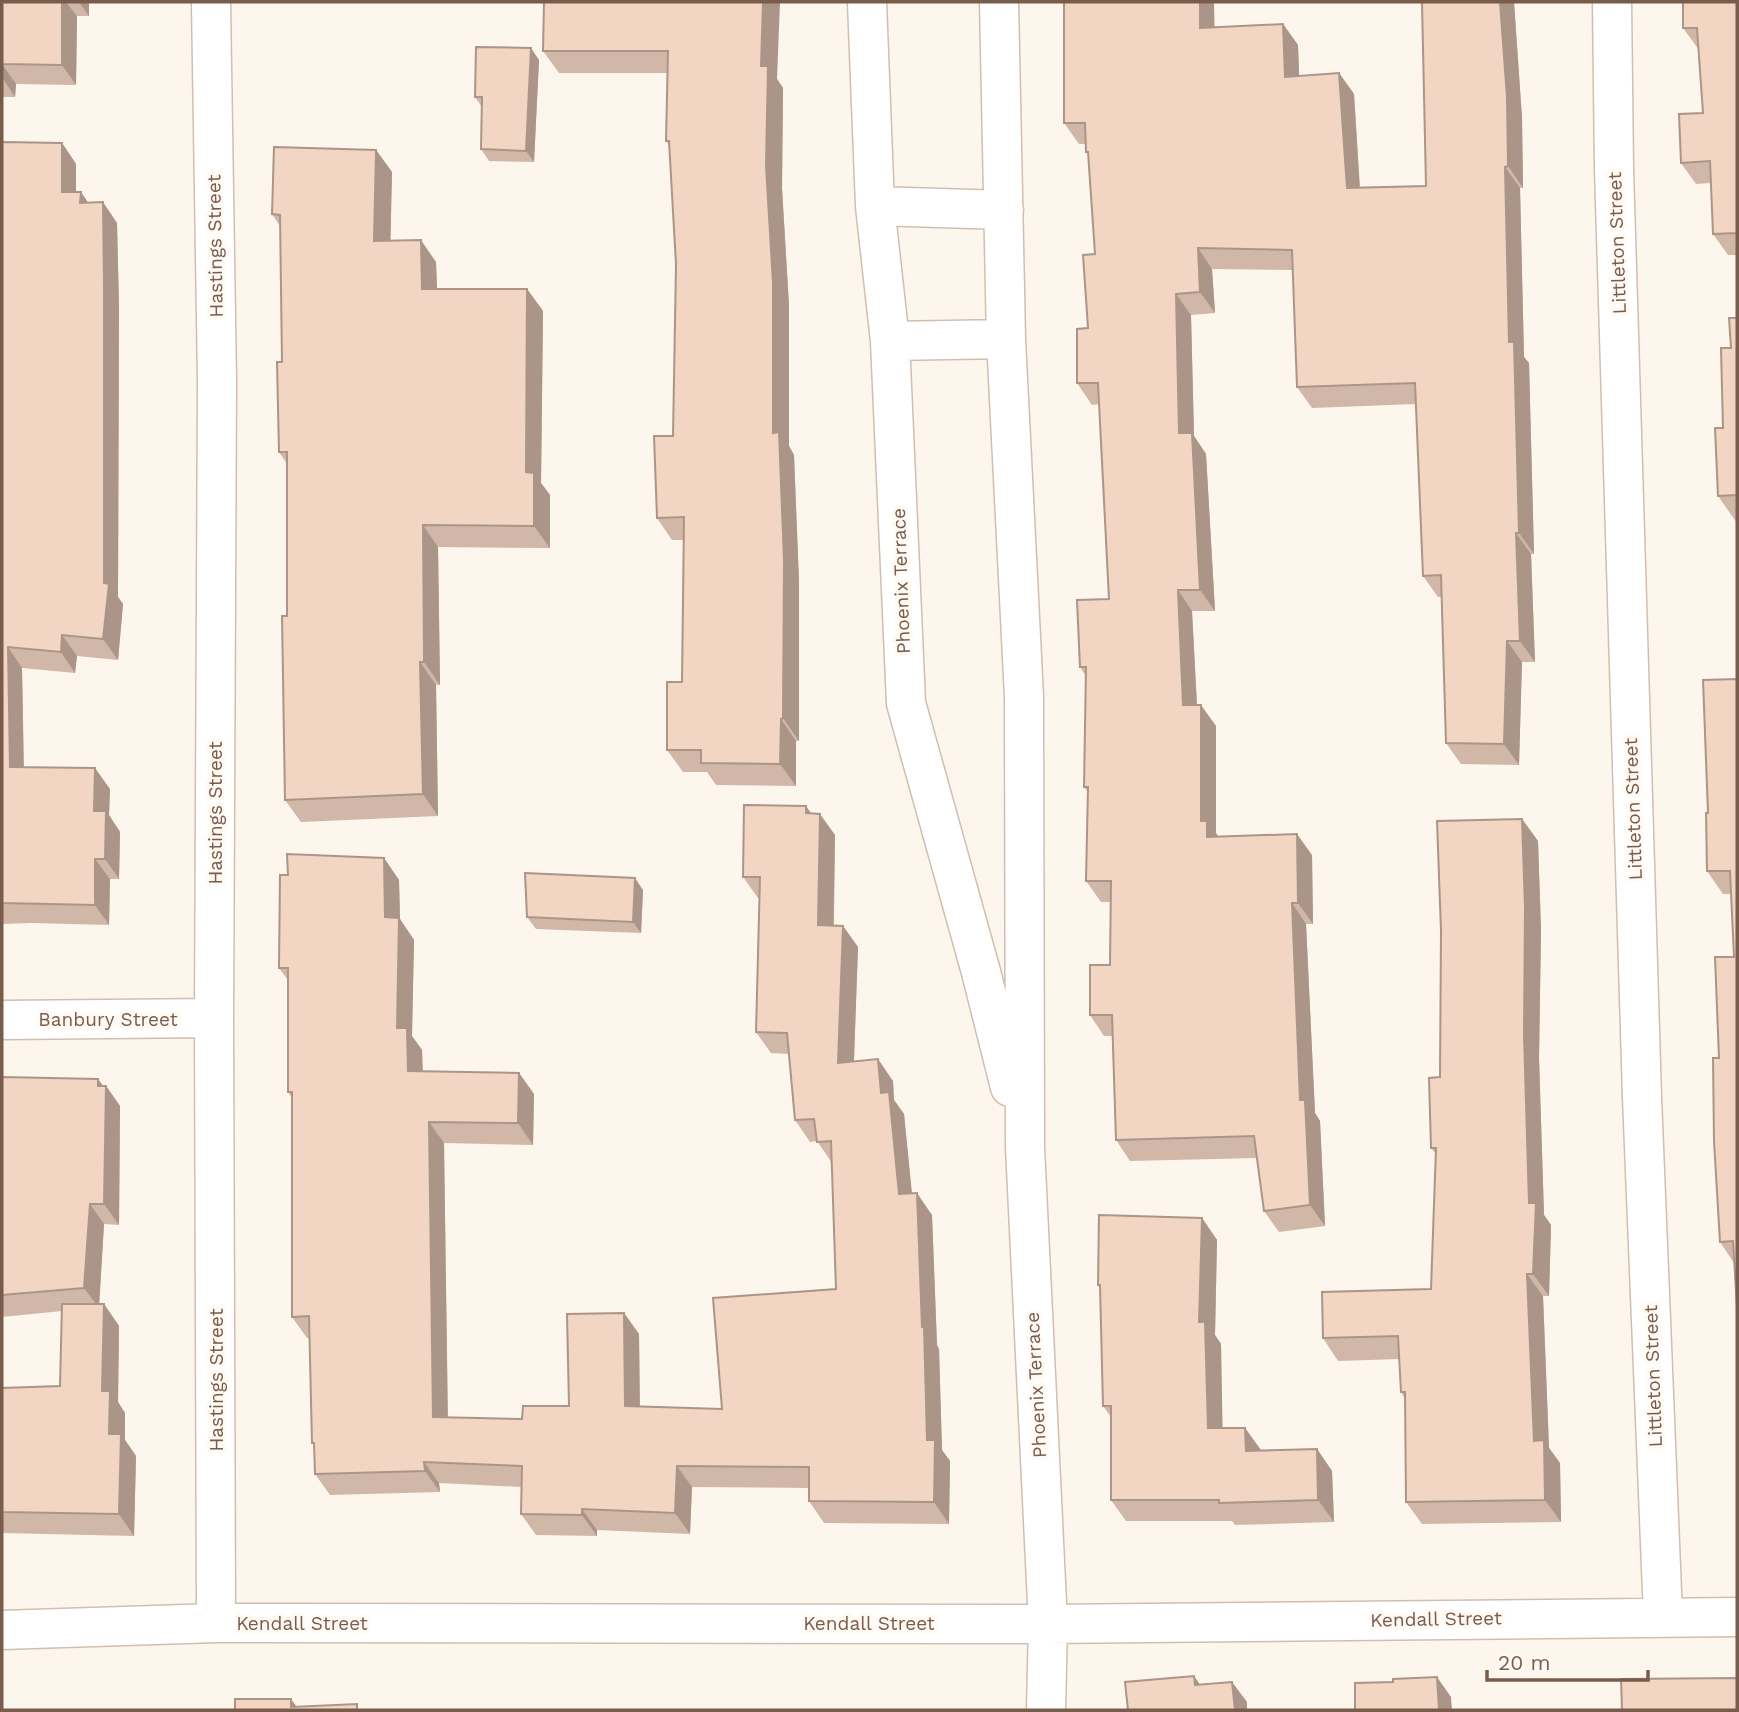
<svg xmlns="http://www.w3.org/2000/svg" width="1739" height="1712" viewBox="0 0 1739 1712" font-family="'Work Sans',sans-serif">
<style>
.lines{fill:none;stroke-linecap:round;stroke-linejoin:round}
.minor-casing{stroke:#d1beb0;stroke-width:41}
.minor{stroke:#fff;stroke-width:38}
.wall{fill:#d1b7a8}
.shaded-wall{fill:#aa9588}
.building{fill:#f3d5c3;stroke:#aa9588;stroke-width:2}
.labels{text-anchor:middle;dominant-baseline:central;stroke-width:7;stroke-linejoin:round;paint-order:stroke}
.street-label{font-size:19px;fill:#7a5c4d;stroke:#fffaf3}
</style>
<rect width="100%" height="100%" fill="#fdf6ec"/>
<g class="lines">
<defs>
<path id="minor" d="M 211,2 L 217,381 L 214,1018 L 216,1623
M 867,2 L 875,206 L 890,341 L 906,703 L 981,972 L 1010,1087
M 999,2 L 1006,339 L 1024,697 L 1025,1147 L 1048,1624 L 1046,1710
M 1612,2 L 1614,169 L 1642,1097 L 1663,1617
M 875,206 L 1004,210
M 890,341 L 1006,339
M 2,1020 L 214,1018
M 2,1630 L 216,1623 L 1048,1624 L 1737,1617"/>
</defs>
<use href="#minor" class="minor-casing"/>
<use href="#minor" class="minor"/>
</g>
<path class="wall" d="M 2,2 L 89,2 L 89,16 L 77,16 L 76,85 L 16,84 L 15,97 L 2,97 Z
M 544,2 L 777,79 L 783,88 L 782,188 L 789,306 L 789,446 L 794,455 L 799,582 L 799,741 L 796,741 L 796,786 L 716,785 L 707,772 L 683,772 L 667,750 L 682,682 L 684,540 L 672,540 L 657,518 L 673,436 L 676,264 L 669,145 L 666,141 L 668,73 L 559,73 L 543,51 Z
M 1422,2 L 1514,2 L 1522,118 L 1523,188 L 1520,188 L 1524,357 L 1529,363 L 1534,554 L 1531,554 L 1535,662 L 1522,662 L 1519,765 L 1461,764 L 1446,743 L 1441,597 L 1438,597 L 1423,576 L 1416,404 L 1312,408 L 1297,387 L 1293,270 L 1212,269 L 1215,313 L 1191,315 L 1194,436 L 1206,454 L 1215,611 L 1192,611 L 1197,705 L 1216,726 L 1216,833 L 1218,836 L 1312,855 L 1313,924 L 1306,924 L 1315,1113 L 1320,1121 L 1325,1226 L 1279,1232 L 1264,1211 L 1257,1158 L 1130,1161 L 1116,1140 L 1112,1036 L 1104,1036 L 1090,1015 L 1110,965 L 1111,902 L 1101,902 L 1086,881 L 1088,792 L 1084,787 L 1086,676 L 1080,667 L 1109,599 L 1099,404 L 1092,405 L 1077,383 L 1088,328 L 1095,254 L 1088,155 L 1086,152 L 1086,144 L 1079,144 L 1064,123 L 1214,27 L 1283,24 L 1298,45 L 1299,76 L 1339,73 L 1354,94 L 1360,187 L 1426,186 Z
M 1737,2 L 1737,255 L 1728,255 L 1713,234 L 1711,183 L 1696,184 L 1681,163 L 1703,113 L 1699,50 L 1683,28 Z
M 539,60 L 534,162 L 489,161 L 481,149 L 482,107 L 475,97 Z
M 2,142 L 62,143 L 76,164 L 76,192 L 81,192 L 88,203 L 117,223 L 119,308 L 118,597 L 123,604 L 118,660 L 77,656 L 75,673 L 22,668 L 24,767 L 110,789 L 109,815 L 120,832 L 119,879 L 110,879 L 109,925 L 32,923 L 2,924 Z
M 376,150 L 392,172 L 390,240 L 436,262 L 437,289 L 527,289 L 543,311 L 541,483 L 550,495 L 550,548 L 438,547 L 440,685 L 436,685 L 438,816 L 301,822 L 285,800 L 287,616 L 287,464 L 279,452 L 282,362 L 280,226 L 272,214 Z
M 1737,318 L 1737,523 L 1718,496 L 1723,428 L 1731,348 Z
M 1737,679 L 1734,1263 L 1720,1242 L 1719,1058 L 1734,957 L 1731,894 L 1723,894 L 1707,871 L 1708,813 Z
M 811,813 L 835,835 L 834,926 L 843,926 L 858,947 L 854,1062 L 893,1081 L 894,1100 L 904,1114 L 912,1194 L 932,1215 L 937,1345 L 939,1349 L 942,1450 L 950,1461 L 949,1524 L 824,1523 L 809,1501 L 809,1488 L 692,1487 L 690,1534 L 597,1530 L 597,1536 L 536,1535 L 521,1514 L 522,1487 L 439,1483 L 440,1492 L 330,1495 L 315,1474 L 314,1445 L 312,1443 L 310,1338 L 307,1338 L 292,1317 L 292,1098 L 288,1092 L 288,980 L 279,968 L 288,875 L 384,858 L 399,880 L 400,919 L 414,940 L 412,1036 L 422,1050 L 423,1071 L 519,1073 L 534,1094 L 533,1145 L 444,1143 L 448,1417 L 522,1419 L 569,1406 L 624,1313 L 639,1334 L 640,1406 L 722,1409 L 836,1289 L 832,1163 L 817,1141 L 810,1142 L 795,1120 L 789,1054 L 771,1053 L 756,1032 L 759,898 L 758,898 L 743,877 Z
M 1522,819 L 1538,841 L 1541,930 L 1539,1058 L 1544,1215 L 1551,1225 L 1549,1296 L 1543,1296 L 1549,1448 L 1560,1463 L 1561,1522 L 1422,1524 L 1406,1502 L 1405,1399 L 1401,1392 L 1399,1359 L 1338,1361 L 1323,1338 L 1431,1289 L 1436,1154 L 1431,1148 Z
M 643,890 L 641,933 L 536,929 L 527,917 Z
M 2,1077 L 98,1079 L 103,1086 L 106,1086 L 120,1106 L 119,1225 L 104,1224 L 99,1304 L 104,1304 L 119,1326 L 118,1402 L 125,1413 L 125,1440 L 136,1456 L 134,1536 L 2,1533 L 2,1388 L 60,1386 L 62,1311 L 2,1317 Z
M 1202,1218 L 1217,1240 L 1215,1335 L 1221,1344 L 1222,1428 L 1245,1428 L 1261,1451 L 1317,1449 L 1332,1471 L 1334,1522 L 1235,1525 L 1232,1521 L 1126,1521 L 1111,1500 L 1111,1417 L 1103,1406 L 1100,1288 L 1098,1285 Z"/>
<path class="shaded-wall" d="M 62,2 L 66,2 L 77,16 L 76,85 L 62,65 Z
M 79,2 L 89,2 L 89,16 Z
M 763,2 L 780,2 L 777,79 L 783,88 L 782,188 L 789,306 L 789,446 L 794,455 L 799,582 L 799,741 L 783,718 L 761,66 Z
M 1200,2 L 1214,2 L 1215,49 L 1200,28 Z
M 1500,2 L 1514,2 L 1522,118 L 1523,188 L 1508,166 Z
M 1283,24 L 1298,45 L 1300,98 L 1285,77 Z
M 531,48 L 539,60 L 534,162 L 526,151 Z
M 2,64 L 16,84 L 15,97 L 2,77 Z
M 1339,73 L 1354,94 L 1361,209 L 1347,188 Z
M 62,143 L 76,164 L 76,213 L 62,192 Z
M 376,150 L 392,172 L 390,263 L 374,241 Z
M 1505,167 L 1520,188 L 1524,357 L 1529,363 L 1534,554 L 1519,533 L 1509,342 Z
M 81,192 L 95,213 L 80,203 Z
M 103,202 L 117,223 L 119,308 L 118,597 L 123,604 L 118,660 L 103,639 Z
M 421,240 L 436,262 L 438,312 L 422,289 Z
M 1198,248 L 1212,269 L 1215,313 L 1200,292 Z
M 527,289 L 543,311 L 541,483 L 550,495 L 550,548 L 534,526 L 526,472 Z
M 1176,294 L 1191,315 L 1194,436 L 1206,454 L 1215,611 L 1200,590 L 1179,433 Z
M 423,525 L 438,547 L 440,685 L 424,662 Z
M 1516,533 L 1531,554 L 1535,662 L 1520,641 Z
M 1178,590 L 1192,611 L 1198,726 L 1183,705 Z
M 62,635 L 77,656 L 75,673 L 61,652 Z
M 1507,641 L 1522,662 L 1519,765 L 1504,744 Z
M 8,647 L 22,668 L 24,788 L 10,767 Z
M 420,662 L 436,685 L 438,816 L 423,794 Z
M 1201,705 L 1216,726 L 1216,833 L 1222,842 L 1207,837 L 1201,821 Z
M 781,719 L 796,741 L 796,786 L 780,764 Z
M 95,768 L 110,789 L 109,815 L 120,832 L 119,879 L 105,859 L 94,811 Z
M 806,806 L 820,826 L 820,814 L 835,835 L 833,946 L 818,925 Z
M 1522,819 L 1538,841 L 1541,930 L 1539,1058 L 1544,1215 L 1551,1225 L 1549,1296 L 1533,1274 L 1529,1203 L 1524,1035 Z
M 1297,834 L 1312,855 L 1313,924 L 1298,903 Z
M 384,858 L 399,880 L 400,919 L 414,940 L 412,1036 L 422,1050 L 423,1093 L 408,1071 L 397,1028 L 385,917 Z
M 95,859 L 110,879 L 109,925 L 95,905 Z
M 635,878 L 643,890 L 641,933 L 633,922 Z
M 1292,903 L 1306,924 L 1315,1113 L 1320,1121 L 1325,1226 L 1310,1205 L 1300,1100 Z
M 843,926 L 858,947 L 853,1085 L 838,1063 Z
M 878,1059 L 893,1081 L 894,1100 L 904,1114 L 914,1215 L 899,1194 L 881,1093 Z
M 519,1073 L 534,1094 L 533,1145 L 518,1123 Z
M 98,1079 L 106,1090 L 106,1086 L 120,1106 L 119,1225 L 104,1204 Z
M 429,1122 L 444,1143 L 448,1438 L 433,1417 Z
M 917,1193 L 932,1215 L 937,1345 L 939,1349 L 942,1450 L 950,1461 L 949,1524 L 934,1502 L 927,1440 L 922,1327 Z
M 90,1204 L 104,1224 L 99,1308 L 84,1288 Z
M 1202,1218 L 1217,1240 L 1215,1335 L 1221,1344 L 1223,1450 L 1208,1428 L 1199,1322 Z
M 1527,1274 L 1543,1296 L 1549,1448 L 1560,1463 L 1561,1522 L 1545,1500 L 1534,1441 Z
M 104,1304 L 119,1326 L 118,1402 L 125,1413 L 125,1440 L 136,1456 L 134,1536 L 119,1514 L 102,1391 Z
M 624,1313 L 639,1334 L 640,1427 L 625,1406 Z
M 1245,1428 L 1261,1450 L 1261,1473 L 1246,1451 Z
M 1317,1449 L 1332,1471 L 1334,1522 L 1318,1500 Z
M 424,1462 L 439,1483 L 440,1492 L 425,1471 Z
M 677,1466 L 692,1487 L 690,1534 L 675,1513 Z
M 582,1509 L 597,1530 L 597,1536 L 582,1515 Z
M 1194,1676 L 1208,1696 L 1195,1685 Z
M 1437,1677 L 1451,1697 L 1452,1710 L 1439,1710 Z
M 1232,1682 L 1247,1702 L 1247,1710 L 1235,1710 Z
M 291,1699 L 299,1710 L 291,1707 Z"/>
<path class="building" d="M 2,2 L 62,2 L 62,65 L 2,64 Z
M 544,2 L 763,2 L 761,66 L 768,66 L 766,166 L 773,283 L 773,433 L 779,432 L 784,560 L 783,718 L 781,719 L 780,764 L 701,763 L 701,750 L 667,750 L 667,682 L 682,682 L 684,517 L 657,518 L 654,436 L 673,436 L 676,264 L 669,141 L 666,141 L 668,51 L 543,51 Z
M 1064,2 L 1200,2 L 1200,28 L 1283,24 L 1285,77 L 1339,73 L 1347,188 L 1426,186 L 1422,2 L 1500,2 L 1507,97 L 1508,166 L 1505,167 L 1509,342 L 1514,342 L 1519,533 L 1516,533 L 1520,641 L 1507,641 L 1504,744 L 1446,743 L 1441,575 L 1423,576 L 1415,383 L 1297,387 L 1292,250 L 1198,248 L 1200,292 L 1176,294 L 1179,433 L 1192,433 L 1200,590 L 1178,590 L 1183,705 L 1201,705 L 1201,821 L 1207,821 L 1207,837 L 1297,834 L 1298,903 L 1292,903 L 1300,1100 L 1305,1100 L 1310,1205 L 1264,1211 L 1254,1136 L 1116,1140 L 1112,1015 L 1090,1015 L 1090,965 L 1110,965 L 1111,881 L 1086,881 L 1088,787 L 1084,787 L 1086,667 L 1080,667 L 1077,600 L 1109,599 L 1098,383 L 1077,383 L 1077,329 L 1088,328 L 1083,255 L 1095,254 L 1088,152 L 1086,152 L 1085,123 L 1064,123 Z
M 1683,2 L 1737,2 L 1737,233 L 1713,234 L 1710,161 L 1681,163 L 1679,114 L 1703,113 L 1697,28 L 1683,28 Z
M 476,47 L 531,48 L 526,151 L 481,149 L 482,97 L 475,97 Z
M 2,142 L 62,143 L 62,192 L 81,192 L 80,203 L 103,202 L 104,287 L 104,583 L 109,584 L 103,639 L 62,635 L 61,652 L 8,647 L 10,767 L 95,768 L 94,811 L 106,811 L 105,859 L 95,859 L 95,905 L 2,903 Z
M 274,147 L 376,150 L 374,241 L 421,240 L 422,289 L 527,289 L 526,472 L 534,473 L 534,526 L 423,525 L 424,662 L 420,662 L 423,794 L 285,800 L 282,616 L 287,616 L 287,452 L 279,452 L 277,362 L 282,362 L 280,215 L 272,214 Z
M 1729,318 L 1737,318 L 1737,495 L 1718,496 L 1715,428 L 1723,428 L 1721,348 L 1731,348 Z
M 1737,679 L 1737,1307 L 1733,1241 L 1720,1242 L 1714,1141 L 1713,1058 L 1719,1058 L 1715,957 L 1734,957 L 1730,871 L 1707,871 L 1706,813 L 1708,813 L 1703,680 Z
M 744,805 L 806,806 L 806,813 L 820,814 L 818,925 L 843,926 L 838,1063 L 878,1059 L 881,1093 L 889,1092 L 899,1194 L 917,1193 L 922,1327 L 924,1327 L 927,1440 L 935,1440 L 934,1502 L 809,1501 L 809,1467 L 677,1466 L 675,1513 L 582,1509 L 582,1515 L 521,1514 L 522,1466 L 424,1462 L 425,1471 L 315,1474 L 314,1443 L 312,1443 L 309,1316 L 292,1317 L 292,1092 L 288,1092 L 288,968 L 279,968 L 280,875 L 288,875 L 287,854 L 384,858 L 385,917 L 399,918 L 397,1028 L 407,1028 L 408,1071 L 519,1073 L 518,1123 L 429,1122 L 433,1417 L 522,1419 L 523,1406 L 569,1406 L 567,1314 L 624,1313 L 625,1406 L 722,1409 L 713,1298 L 836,1289 L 831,1141 L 817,1142 L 814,1119 L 795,1120 L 787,1033 L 756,1032 L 760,877 L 743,877 Z
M 1522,819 L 1525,907 L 1524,1035 L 1529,1203 L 1536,1203 L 1533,1274 L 1527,1274 L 1534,1441 L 1544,1440 L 1545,1500 L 1406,1502 L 1405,1392 L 1401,1392 L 1398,1336 L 1323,1338 L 1322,1292 L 1431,1289 L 1436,1148 L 1431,1148 L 1429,1078 L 1440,1077 L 1441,931 L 1437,821 Z
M 525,873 L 635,878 L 633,922 L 527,917 Z
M 2,1077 L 98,1079 L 98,1086 L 106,1086 L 104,1204 L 90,1204 L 84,1288 L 2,1295 Z
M 1099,1215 L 1202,1218 L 1199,1322 L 1205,1322 L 1208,1428 L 1245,1428 L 1246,1451 L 1317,1449 L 1318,1500 L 1219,1503 L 1219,1500 L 1111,1500 L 1111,1406 L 1103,1406 L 1100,1285 L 1098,1285 Z
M 62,1304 L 104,1304 L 102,1391 L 110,1391 L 109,1434 L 121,1434 L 119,1514 L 2,1512 L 2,1388 L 60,1386 Z
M 1194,1676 L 1195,1685 L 1232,1682 L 1235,1710 L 1128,1710 L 1125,1682 Z
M 1437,1677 L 1439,1710 L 1355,1710 L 1355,1683 L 1393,1682 L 1393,1679 Z
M 1737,1678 L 1737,1710 L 1622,1710 L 1621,1679 Z
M 235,1699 L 291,1699 L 291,1707 L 357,1704 L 357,1710 L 235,1710 Z"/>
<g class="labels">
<g class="street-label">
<text transform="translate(1617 243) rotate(-92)">Littleton Street</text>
<text transform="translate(215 246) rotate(-91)">Hastings Street</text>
<text transform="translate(901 581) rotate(-92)">Phoenix Terrace</text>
<text transform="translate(1633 809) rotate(-92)">Littleton Street</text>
<text transform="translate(215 813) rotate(-90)">Hastings Street</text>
<text x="108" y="1019">Banbury Street</text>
<text transform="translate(1653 1376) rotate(-92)">Littleton Street</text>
<text transform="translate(216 1380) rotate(-90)">Hastings Street</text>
<text transform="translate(1036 1385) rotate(-93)">Phoenix Terrace</text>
<text transform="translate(1436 1619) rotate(-1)">Kendall Street</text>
<text x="302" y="1623">Kendall Street</text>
<text x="869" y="1623">Kendall Street</text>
</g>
</g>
<rect width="1739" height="1712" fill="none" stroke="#7a5c4d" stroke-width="7"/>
<path d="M1487 1670v10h161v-10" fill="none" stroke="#7a5c4d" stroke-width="3.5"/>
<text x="1498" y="1670" font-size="21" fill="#7a5c4d" stroke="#fffaf3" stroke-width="5" paint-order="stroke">20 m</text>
</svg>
